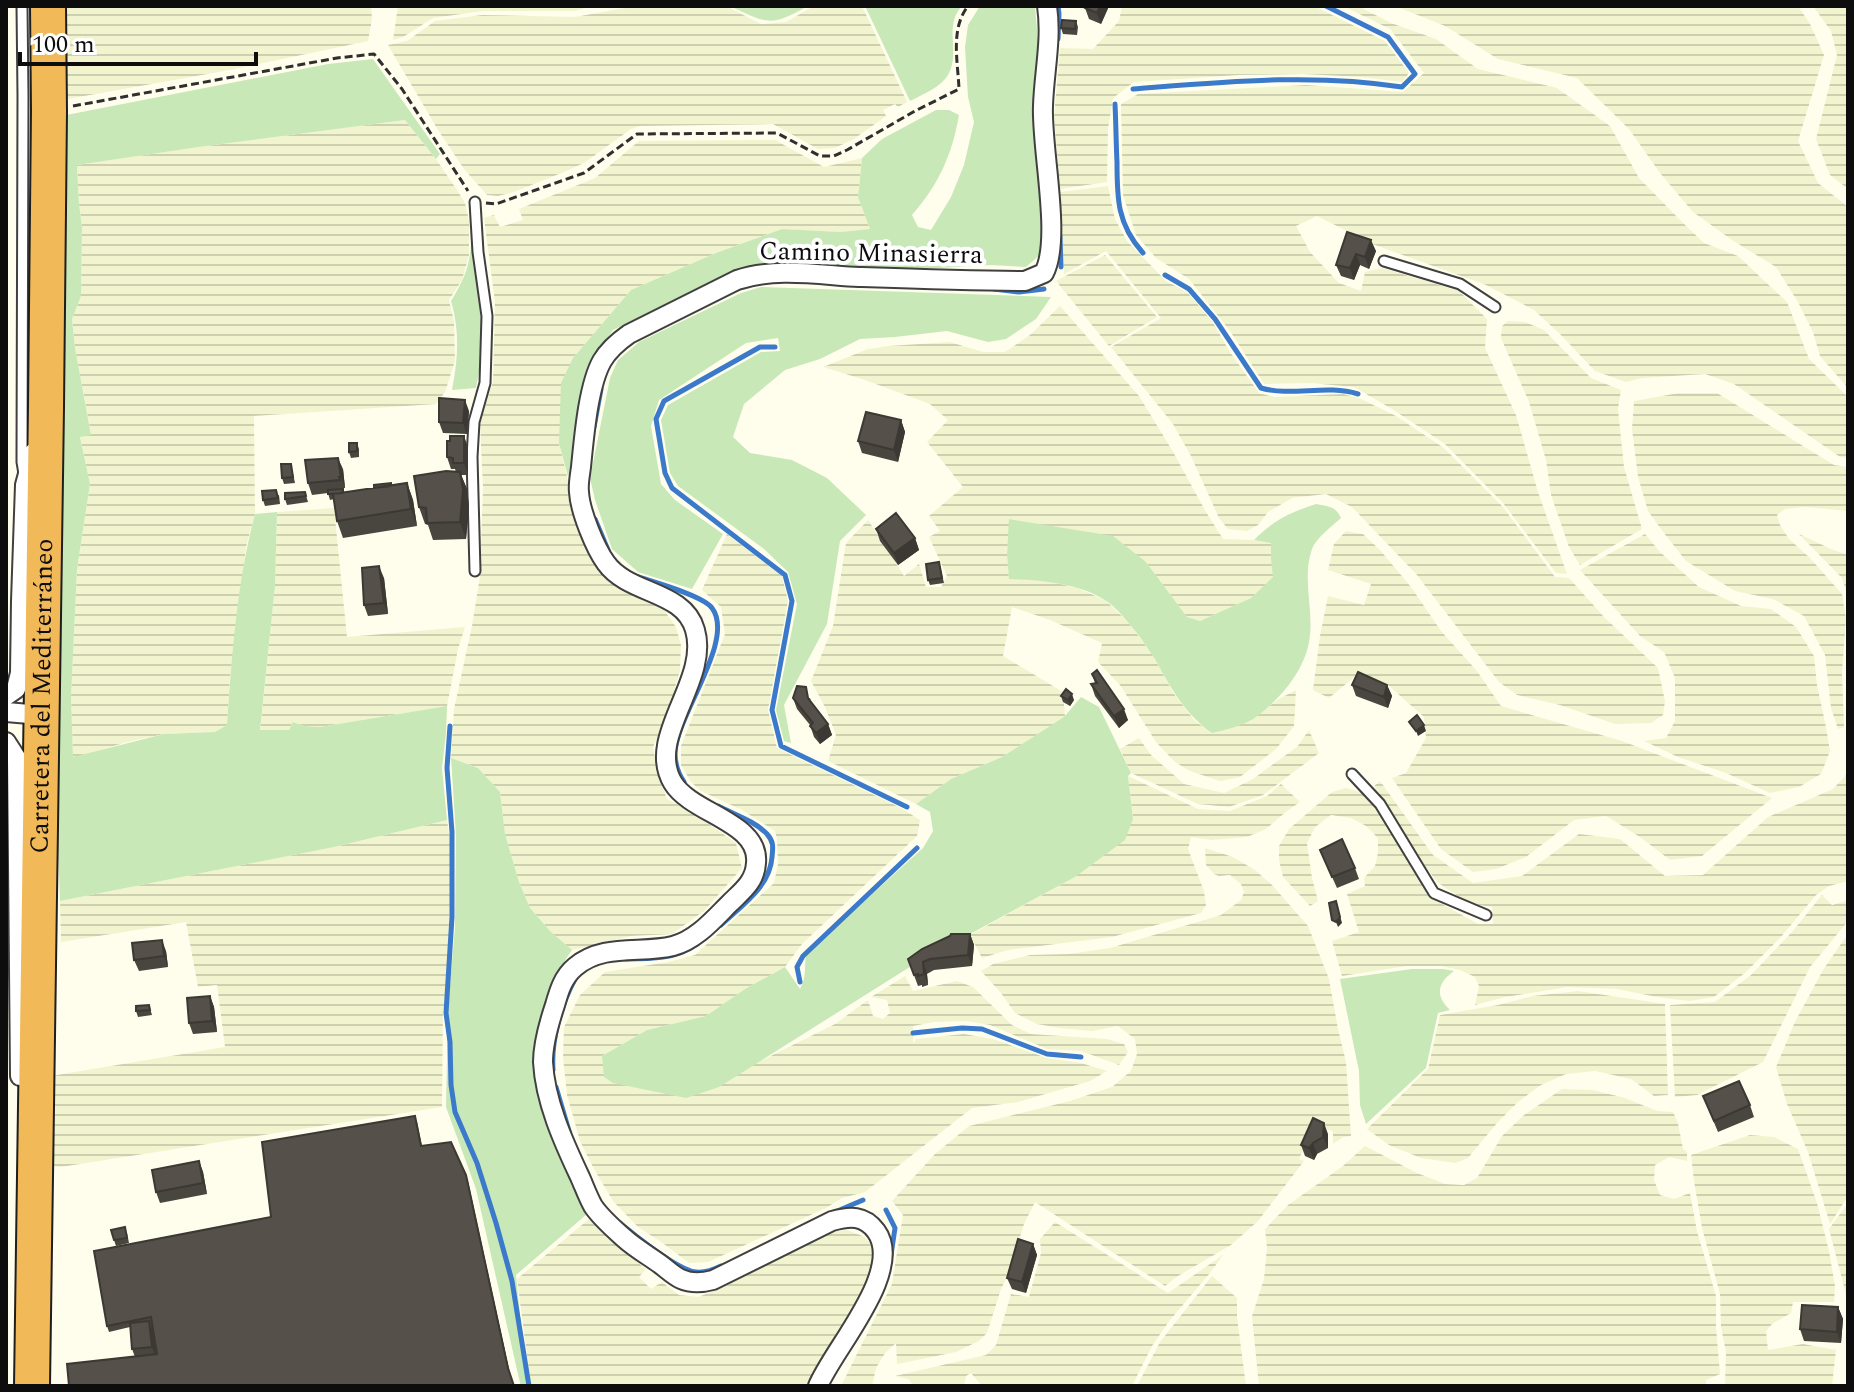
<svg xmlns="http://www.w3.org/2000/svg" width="1854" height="1392" viewBox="0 0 1854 1392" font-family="Spectral,serif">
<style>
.farmland{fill:url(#farmland-rules)}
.grass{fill:#c8e8b8}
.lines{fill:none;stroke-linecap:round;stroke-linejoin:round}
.stream{stroke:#3b79cb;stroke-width:5}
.lane-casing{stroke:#404040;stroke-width:13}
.street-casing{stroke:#404040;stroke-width:22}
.highway-casing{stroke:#1e1e1e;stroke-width:38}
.path{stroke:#2f2f2f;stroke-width:3;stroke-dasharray:8 4;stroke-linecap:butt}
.lane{stroke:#fff;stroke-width:9}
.street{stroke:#fff;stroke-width:18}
.highway{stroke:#f2b958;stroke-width:34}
.wall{fill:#49453f}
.shaded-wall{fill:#3c3833}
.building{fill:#555049;stroke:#3c3833;stroke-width:2}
.labels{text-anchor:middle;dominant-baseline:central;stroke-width:8;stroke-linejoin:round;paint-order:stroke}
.street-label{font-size:26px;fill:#0d0d0d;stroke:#fff}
</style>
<defs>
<pattern id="farmland-rules" width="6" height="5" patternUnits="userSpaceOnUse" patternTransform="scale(2)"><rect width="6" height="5" fill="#f1f4ce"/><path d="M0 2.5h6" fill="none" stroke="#cdd0b0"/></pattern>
</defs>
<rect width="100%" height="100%" fill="#fffeed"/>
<path class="farmland" d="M 59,6 L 371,6 L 372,19 L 368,41 L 230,70 L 62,100 Z
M 398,6 L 591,6 L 575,11 L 483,11 L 433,18 L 403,37 L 393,40 Z
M 636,6 L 726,6 L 761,24 L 786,22 L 814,6 L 862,6 L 907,102 L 898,107 L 895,104 L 883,110 L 886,116 L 854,139 L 835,148 L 818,149 L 773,124 L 640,126 L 631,129 L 584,163 L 564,172 L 514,192 L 498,196 L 487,195 L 464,169 L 438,130 L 388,45 L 407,41 L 435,21 L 482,15 L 575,17 Z
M 1122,6 L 1314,6 L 1385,41 L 1409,73 L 1402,82 L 1361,77 L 1303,74 L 1239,75 L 1134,82 L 1113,98 L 1108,129 L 1107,182 L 1060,189 L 1054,117 L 1060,48 L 1093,49 L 1119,21 Z
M 1343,6 L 1358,6 L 1391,23 L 1436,39 L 1478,69 L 1557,88 L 1610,126 L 1639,178 L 1682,222 L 1704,243 L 1738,256 L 1787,302 L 1809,359 L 1848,397 L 1848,458 L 1840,457 L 1734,384 L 1705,374 L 1642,378 L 1626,382 L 1595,371 L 1561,335 L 1534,310 L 1486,285 L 1375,245 L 1317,216 L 1296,226 L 1310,252 L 1339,283 L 1361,291 L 1365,272 L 1382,268 L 1459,291 L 1487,319 L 1485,348 L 1516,415 L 1538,492 L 1567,574 L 1556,573 L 1503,503 L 1445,444 L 1392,409 L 1354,387 L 1311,383 L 1264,384 L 1230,331 L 1189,279 L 1156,258 L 1136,235 L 1123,195 L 1121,104 L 1138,94 L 1306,85 L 1403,92 L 1424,73 L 1390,29 Z
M 1395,6 L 1798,6 L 1810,24 L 1824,55 L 1798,141 L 1818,183 L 1848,207 L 1848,388 L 1820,356 L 1813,332 L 1798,302 L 1776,267 L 1732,240 L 1693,212 L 1660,173 L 1629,129 L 1577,78 L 1498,59 L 1445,26 Z
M 1813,6 L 1848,6 L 1848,189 L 1830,175 L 1816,139 L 1837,55 L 1831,31 Z
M 405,120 L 436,159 L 455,187 L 465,203 L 469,221 L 469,255 L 462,280 L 449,300 L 454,321 L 455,361 L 445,392 L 436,404 L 254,416 L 255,514 L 246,547 L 230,679 L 227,725 L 215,732 L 164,734 L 127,742 L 73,758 L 71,697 L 77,569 L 90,484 L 80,436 L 91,434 L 75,348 L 72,319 L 81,296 L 82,227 L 79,204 L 77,165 L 206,146 Z
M 775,140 L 824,167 L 862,158 L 858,197 L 870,229 L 841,232 L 782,229 L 716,253 L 631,290 L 573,358 L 559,443 L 577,519 L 594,563 L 618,584 L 664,610 L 676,627 L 681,645 L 680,670 L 667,716 L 653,747 L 658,776 L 667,799 L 693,813 L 736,843 L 742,868 L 704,911 L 672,934 L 631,936 L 572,950 L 551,932 L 530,908 L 519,882 L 505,834 L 500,792 L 478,768 L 451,758 L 454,709 L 472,626 L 480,576 L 483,488 L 480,422 L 493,382 L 495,302 L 484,218 L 494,215 L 500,227 L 523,220 L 519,209 L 595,178 L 639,141 Z
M 1108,186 L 1115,219 L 1127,241 L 1166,281 L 1187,292 L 1212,321 L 1230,352 L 1259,393 L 1274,397 L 1343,394 L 1359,398 L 1396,416 L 1444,448 L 1503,507 L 1555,577 L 1569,578 L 1604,617 L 1658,668 L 1665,701 L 1663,715 L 1651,723 L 1615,724 L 1560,705 L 1517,695 L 1499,682 L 1417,575 L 1352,507 L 1326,494 L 1292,498 L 1268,512 L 1258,525 L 1247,531 L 1228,529 L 1219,518 L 1191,456 L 1173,424 L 1111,347 L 1161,318 L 1106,251 L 1064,274 L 1060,192 Z
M 1105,255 L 1157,317 L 1109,346 L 1056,281 Z
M 1060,306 L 1139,396 L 1172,450 L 1206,512 L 1223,539 L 1254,540 L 1272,543 L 1271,559 L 1274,577 L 1251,598 L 1200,621 L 1187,617 L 1146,562 L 1055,528 L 1010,519 L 1007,555 L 1009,578 L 1044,580 L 1077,588 L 1105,600 L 1128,622 L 1152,654 L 1174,694 L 1195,721 L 1212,733 L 1251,720 L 1277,700 L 1296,690 L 1294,726 L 1276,749 L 1240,777 L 1220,781 L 1190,771 L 1175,762 L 1156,742 L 1120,685 L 1098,662 L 1102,643 L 1050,620 L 1012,607 L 1003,656 L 1063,692 L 1065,717 L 1002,757 L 951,779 L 916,804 L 828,761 L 836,735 L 825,707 L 811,681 L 833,626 L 846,543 L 868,520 L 904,576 L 919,564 L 926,587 L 941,587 L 947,576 L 929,537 L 940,531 L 929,516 L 963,487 L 927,442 L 948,420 L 930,404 L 865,380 L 823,367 L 868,349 L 889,346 L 950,342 L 983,352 L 1005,352 L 1030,335 Z
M 1508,321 L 1525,322 L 1544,330 L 1591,378 L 1621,390 L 1618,409 L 1624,467 L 1642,529 L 1580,565 L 1569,547 L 1551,495 L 1546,460 L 1529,402 L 1501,338 L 1502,326 Z
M 1679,393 L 1717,393 L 1834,465 L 1848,467 L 1848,511 L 1805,507 L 1785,509 L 1777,515 L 1780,525 L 1789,539 L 1809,557 L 1842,594 L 1846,619 L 1842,672 L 1844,727 L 1838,729 L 1831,708 L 1825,655 L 1804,616 L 1773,599 L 1735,591 L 1686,561 L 1664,533 L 1648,511 L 1638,477 L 1632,429 L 1634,401 Z
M 334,508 L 347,637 L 465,627 L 458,649 L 447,706 L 320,727 L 304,726 L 293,722 L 289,730 L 260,731 L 275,586 L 277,512 Z
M 1346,531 L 1363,534 L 1380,550 L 1411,587 L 1441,631 L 1477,671 L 1501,706 L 1622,741 L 1772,798 L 1702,856 L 1670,860 L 1640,837 L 1606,816 L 1574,820 L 1526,857 L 1496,869 L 1473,872 L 1441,849 L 1392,778 L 1406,773 L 1426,738 L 1424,717 L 1388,685 L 1358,674 L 1329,698 L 1313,690 L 1320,636 L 1328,596 L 1364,605 L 1371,584 L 1328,570 L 1334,544 Z
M 727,534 L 782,576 L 788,601 L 768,710 L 777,748 L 901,808 L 920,820 L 917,836 L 802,944 L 785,967 L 745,989 L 706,1016 L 647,1030 L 602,1056 L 605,1077 L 686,1098 L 835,1024 L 868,1000 L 873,1016 L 883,1019 L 890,1013 L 887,1000 L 871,997 L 905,976 L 913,991 L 957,981 L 973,987 L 1012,1025 L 1031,1034 L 1107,1039 L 1124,1044 L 1128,1052 L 1119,1065 L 1081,1051 L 1047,1049 L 990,1025 L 967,1021 L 934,1022 L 913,1026 L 913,1044 L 916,1039 L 964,1034 L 993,1039 L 1047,1058 L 1081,1063 L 1107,1071 L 1090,1081 L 1018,1102 L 972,1108 L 865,1192 L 842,1198 L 826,1208 L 708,1262 L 689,1263 L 664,1244 L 638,1227 L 613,1201 L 594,1169 L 580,1141 L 567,1095 L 563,1057 L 564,1027 L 580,995 L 605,972 L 668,962 L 695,955 L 774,883 L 778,864 L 777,839 L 775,831 L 742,810 L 701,791 L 691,782 L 681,765 L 681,746 L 725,634 L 721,607 L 702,590 Z
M 1645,534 L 1660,552 L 1699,587 L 1741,606 L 1771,609 L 1796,627 L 1814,656 L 1817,685 L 1826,727 L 1830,751 L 1821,774 L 1799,787 L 1770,793 L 1726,773 L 1678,757 L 1644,741 L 1666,738 L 1675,721 L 1675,678 L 1664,652 L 1640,636 L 1580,570 Z
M 1799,534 L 1831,549 L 1848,555 L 1848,597 L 1842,578 Z
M 1309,730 L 1319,753 L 1263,795 L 1229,807 L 1198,804 L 1131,773 L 1120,749 L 1139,738 L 1151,755 L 1184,784 L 1224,793 L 1253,779 L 1272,765 L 1297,747 Z
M 1848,773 L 1848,881 L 1829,886 L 1816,895 L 1780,938 L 1746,972 L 1714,997 L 1689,1001 L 1657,997 L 1617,989 L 1568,987 L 1505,997 L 1475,1005 L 1479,986 L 1475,977 L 1460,970 L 1441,966 L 1407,966 L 1342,976 L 1332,941 L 1359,932 L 1347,894 L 1365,886 L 1364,878 L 1375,866 L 1378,853 L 1378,838 L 1366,826 L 1351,818 L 1331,815 L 1315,827 L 1307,843 L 1312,878 L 1318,901 L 1310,906 L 1283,877 L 1279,860 L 1279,846 L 1289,829 L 1332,792 L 1346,788 L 1364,793 L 1383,817 L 1433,899 L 1478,924 L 1493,924 L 1492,907 L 1479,905 L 1461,898 L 1437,882 L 1423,863 L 1374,786 L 1380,781 L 1433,855 L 1473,883 L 1522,876 L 1579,834 L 1620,839 L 1665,876 L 1703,875 L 1768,817 L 1833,789 Z
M 1128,776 L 1198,809 L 1230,811 L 1267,796 L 1281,784 L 1300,802 L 1287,811 L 1266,829 L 1247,837 L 1212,840 L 1191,837 L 1188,849 L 1204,891 L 1206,905 L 1201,913 L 1112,937 L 1008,950 L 982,958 L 970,935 L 1075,877 L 1133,819 Z
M 447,820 L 451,846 L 449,948 L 448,983 L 443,1012 L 442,1107 L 61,1167 L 52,1166 L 51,1076 L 225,1047 L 217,985 L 198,987 L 186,922 L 61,942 L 60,901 L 334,847 Z
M 1205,848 L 1233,857 L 1255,870 L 1272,885 L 1308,926 L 1329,979 L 1338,1029 L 1346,1062 L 1351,1136 L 1343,1137 L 1333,1144 L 1333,1131 L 1313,1126 L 1299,1159 L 1304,1161 L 1258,1221 L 1231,1245 L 1178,1276 L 1165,1286 L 1035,1202 L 1024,1224 L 1010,1270 L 1001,1289 L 987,1333 L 979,1341 L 956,1352 L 897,1364 L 896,1343 L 885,1353 L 876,1368 L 872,1386 L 841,1386 L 892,1284 L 903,1215 L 892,1201 L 935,1154 L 969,1126 L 1070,1101 L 1112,1087 L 1131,1071 L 1137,1054 L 1135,1039 L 1118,1026 L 1092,1031 L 1060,1028 L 1037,1024 L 1015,1013 L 1001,993 L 981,971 L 993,964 L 1030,955 L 1069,954 L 1110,948 L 1221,915 L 1241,900 L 1244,892 L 1241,884 L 1230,875 L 1219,876 L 1214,874 L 1206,865 Z
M 1822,895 L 1832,905 L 1846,901 L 1848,921 L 1810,967 L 1763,1062 L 1697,1095 L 1675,1097 L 1670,1005 L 1715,1002 L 1751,975 L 1792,932 Z
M 1848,937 L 1848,1196 L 1830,1224 L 1808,1152 L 1787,1104 L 1776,1067 L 1795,1022 L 1823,970 L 1845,938 Z
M 1578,991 L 1665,1004 L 1668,1095 L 1654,1096 L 1631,1079 L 1595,1071 L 1566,1074 L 1541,1085 L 1518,1102 L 1497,1123 L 1468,1158 L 1455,1163 L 1421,1158 L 1389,1145 L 1367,1129 L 1428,1069 L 1440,1015 L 1498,1005 L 1533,996 Z
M 1562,1089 L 1593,1090 L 1625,1098 L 1657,1111 L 1673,1112 L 1678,1123 L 1683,1149 L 1687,1152 L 1687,1161 L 1669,1157 L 1655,1165 L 1654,1180 L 1660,1195 L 1674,1199 L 1690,1193 L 1697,1231 L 1716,1296 L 1716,1327 L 1720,1374 L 1706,1380 L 1706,1386 L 1259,1386 L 1252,1316 L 1264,1279 L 1267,1248 L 1265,1229 L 1288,1205 L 1343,1166 L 1365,1146 L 1417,1173 L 1445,1184 L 1464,1185 L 1477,1178 L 1502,1136 L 1524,1115 Z
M 1750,1135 L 1774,1137 L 1798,1149 L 1817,1203 L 1829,1251 L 1835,1286 L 1834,1302 L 1793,1302 L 1791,1313 L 1772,1324 L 1766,1331 L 1768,1350 L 1803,1344 L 1836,1350 L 1832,1386 L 1725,1386 L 1726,1352 L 1721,1327 L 1720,1294 L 1702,1228 L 1694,1181 L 1691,1155 Z
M 1848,1203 L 1848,1302 L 1829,1229 Z
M 589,1219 L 618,1247 L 646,1269 L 639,1277 L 651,1289 L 662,1282 L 679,1295 L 698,1297 L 724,1287 L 832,1231 L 847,1230 L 865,1237 L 871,1245 L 875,1259 L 864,1287 L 850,1316 L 825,1351 L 809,1386 L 531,1386 L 517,1279 Z
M 1055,1222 L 1168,1293 L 1223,1255 L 1210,1273 L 1170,1320 L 1152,1346 L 1132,1386 L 982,1386 L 971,1373 L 966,1376 L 964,1386 L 914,1386 L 908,1379 L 895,1376 L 986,1355 L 996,1345 L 1011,1294 L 1029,1297 L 1041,1253 L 1040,1239 Z
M 1212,1276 L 1237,1298 L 1237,1317 L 1246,1386 L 1137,1386 L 1160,1342 Z"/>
<path class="grass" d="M 730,6 L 808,6 C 771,27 768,24 730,6 Z
M 865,6 L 962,6 C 943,26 961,53 948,75 C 941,87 922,95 910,101 Z
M 980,6 L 1035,6 L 1038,42 L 1036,111 L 1043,189 L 1042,253 L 1026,267 L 990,265 L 939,268 L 854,269 L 762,263 L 671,302 L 613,330 L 590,366 L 580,408 L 573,457 L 568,477 L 559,443 L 561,383 L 573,358 L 631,290 L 716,253 L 782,229 L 841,232 L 870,229 L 858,197 L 862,158 L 882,139 L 936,110 L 949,110 L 959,115 C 952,155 939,184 912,215 L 918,227 L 931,230 L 951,197 L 964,165 L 974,122 L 968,97 L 965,47 L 968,25 Z
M 373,59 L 440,154 L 436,159 L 405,120 L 206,146 L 77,165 L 79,204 L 82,227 L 81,296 L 72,319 L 75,348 L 91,435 L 80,437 L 90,484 L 77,569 L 71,697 L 73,757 L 164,734 L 215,732 L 227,725 C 232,656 237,581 255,514 L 277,512 L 275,586 L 260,730 L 289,730 L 293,722 L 304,726 L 320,727 L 447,706 L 446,733 L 442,768 L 447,820 L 334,847 L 60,901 L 55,760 L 63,437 L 60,313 L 61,116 L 328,64 Z
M 472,222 C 479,277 488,333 476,388 L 452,390 C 458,359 460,332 451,301 C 470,270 471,258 472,222 Z
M 761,287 L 1051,297 L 1036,319 L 1006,339 L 988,342 L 947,331 L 895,337 L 860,339 L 820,359 L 785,370 L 744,404 L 733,437 L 750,453 L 792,460 L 827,478 L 866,515 L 840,541 L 827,624 L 784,705 L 791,743 L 784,741 L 776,710 L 797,604 L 788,572 L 764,549 L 678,486 L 670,473 L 661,420 L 668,405 L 761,352 L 780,351 L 778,338 L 746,343 L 659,400 L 651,426 L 661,484 L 675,500 L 723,534 L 692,589 L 638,572 L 612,549 L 595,500 L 590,478 L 610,378 L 618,360 L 639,342 L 741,293 Z
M 1316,504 C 1327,506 1336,506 1341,518 C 1332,526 1316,538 1312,549 C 1302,577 1313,607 1310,635 C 1307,669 1280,700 1253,719 C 1241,726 1226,730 1212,733 C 1185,714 1172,690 1156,661 C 1146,644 1121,610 1105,600 C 1078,583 1040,580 1009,579 L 1007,555 L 1009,519 L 1113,536 L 1146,562 L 1187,617 L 1200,621 L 1251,598 L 1273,577 L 1271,559 L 1271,543 L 1254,540 C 1274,520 1289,513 1316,504 Z
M 1081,697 L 1099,707 L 1131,773 L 1128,776 L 1133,819 L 1125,840 L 1075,877 L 913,965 L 719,1087 L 686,1098 L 613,1083 L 604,1077 L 602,1056 L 647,1030 L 706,1016 L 745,989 L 785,967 L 800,989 C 807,976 804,968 806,954 L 923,848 L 933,831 L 930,812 L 916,804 L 951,779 L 1002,757 L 1064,717 Z
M 451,758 L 478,768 L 500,792 L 505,834 L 519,882 L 530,908 L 551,932 L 572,950 C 550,980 538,1017 536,1055 C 536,1063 535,1072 536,1080 C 542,1123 570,1173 587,1214 L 516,1275 L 527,1386 L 521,1386 L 520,1383 L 476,1189 L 446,1107 L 448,1010 L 455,927 L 456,836 Z
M 1412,969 L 1443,969 L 1454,971 C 1437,983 1435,996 1450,1010 L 1438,1013 L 1426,1068 L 1366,1124 L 1360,1105 L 1359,1071 L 1340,979 Z"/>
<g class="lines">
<path class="stream" d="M 1058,39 L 1059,14 L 1058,6
M 1133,89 C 1223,82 1313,73 1402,87 L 1415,74 L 1388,37 L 1326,6
M 1115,104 C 1116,124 1116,143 1117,162 C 1117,198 1117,224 1143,253
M 1060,236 L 1061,267
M 1165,275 L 1189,289 L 1215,319 L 1261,388 C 1292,397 1326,384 1358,394
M 994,289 L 1019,292 L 1044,289
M 775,347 L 760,347 L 664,401 L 656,419 L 665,473 L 672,488 L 785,575 L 792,601 L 772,710 L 781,746 L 907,807
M 594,427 L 601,389
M 595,519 L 608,550
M 639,577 C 654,582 704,596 712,608 C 736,640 676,716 675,753 C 675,764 678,773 684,782
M 450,726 L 447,768 L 452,832 L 452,917 L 446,1013 L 450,1042 L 451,1085 L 455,1112 L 477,1163 L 496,1223 L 512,1281 L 529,1386
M 718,806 C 733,814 755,821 767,834 C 774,842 773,847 772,857 C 770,887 741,906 721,925
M 626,959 C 650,959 677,959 697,944
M 800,982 L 797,967 L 803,956 L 917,848
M 913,1033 L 962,1028 L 982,1029 L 1047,1054 L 1081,1057
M 553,1070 C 551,1040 561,1005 575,979
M 556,1087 L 569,1131
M 886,1210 L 895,1228 L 890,1262
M 835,1212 L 863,1200
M 620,1223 C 636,1236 677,1270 696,1272 C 705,1273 713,1270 721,1266"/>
<defs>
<path id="lane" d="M 22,6 L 23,96 L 22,462 L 24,474
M 1384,261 L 1460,284 L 1495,307
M 475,571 L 472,457 L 474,422 L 485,383 L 487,316 L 478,252 L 475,202
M 1352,774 L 1380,804 L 1434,893 L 1486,915"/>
<path id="street" d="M 6,696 L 16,689 L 20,673 L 21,601 L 25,485 L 34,452
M 6,712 L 41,715
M 6,742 L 17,759 L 20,1076
M 818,1386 C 833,1349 905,1271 876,1231 C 864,1215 850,1216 832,1221 L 713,1280 C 702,1283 692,1284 681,1279 C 674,1276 667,1269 660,1264 C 649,1256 635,1248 624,1238 C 614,1229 601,1218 593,1206 C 588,1197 584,1186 580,1177 C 563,1141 545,1101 543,1062 C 543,1043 549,1023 555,1005 C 559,991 563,977 575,967 C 603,943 641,954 673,946 C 696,940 713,920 729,904 C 742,891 755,882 756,863 C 760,822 692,814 673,783 C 645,737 710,681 695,630 C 684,590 629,595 606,563 C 595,548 580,511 579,492 C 578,484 580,475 581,467 C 584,438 588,386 602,361 C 609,349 619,341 629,334 L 737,280 C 775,267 820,275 859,277 C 915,279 970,281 1025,281 L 1044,273 C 1062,239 1041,148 1043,106 C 1044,72 1052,40 1047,6"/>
<g id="highway">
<path id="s1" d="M 32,1386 L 46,407 L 49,111 L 48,6"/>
</g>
</defs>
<use href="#lane" class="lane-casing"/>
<use href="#street" class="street-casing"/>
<use href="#highway" class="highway-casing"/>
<path class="path" d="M 73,106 L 337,58 L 374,54 L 402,89 L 468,191
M 486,203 L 496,204 L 584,173 L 637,134 L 777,133 L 820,156 L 834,156 L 847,150 L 915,111 L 959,89 C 958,62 950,29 968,6"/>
<use href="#lane" class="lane"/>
<use href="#street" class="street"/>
<use href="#highway" class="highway"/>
</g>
<path class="wall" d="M 1109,6 L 1101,24 L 1089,19 L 1085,8 Z
M 1076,21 L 1078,27 L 1077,35 L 1063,34 L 1061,28 Z
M 1347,232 L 1376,251 L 1369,269 L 1360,265 L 1354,280 L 1341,276 L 1336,265 Z
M 469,411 L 467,434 L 443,433 L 439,422 Z
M 901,420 L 905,432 L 898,462 L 862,453 L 858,441 Z
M 357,443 L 359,449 L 359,457 L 351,458 L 349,452 Z
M 468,447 L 468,475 L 461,475 L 467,489 L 469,507 L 466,539 L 433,540 L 428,525 L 425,524 L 419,507 L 456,472 L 455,469 L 451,469 L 447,457 Z
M 291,464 L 295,483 L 284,484 L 282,478 Z
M 343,469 L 345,488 L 343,488 L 344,492 L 407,483 L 413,500 L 417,526 L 343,538 L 337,521 L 334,499 L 330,500 L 328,493 L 312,495 L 308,483 Z
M 305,492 L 308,502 L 287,505 L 285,499 Z
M 279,495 L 280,504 L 265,506 L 263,500 Z
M 876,529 L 915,538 L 919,550 L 898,565 L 880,541 Z
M 939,562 L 944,583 L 930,585 L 928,580 Z
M 384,578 L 388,614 L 368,616 L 364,605 Z
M 1092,674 L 1128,720 L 1119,728 L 1095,696 L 1091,684 L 1095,683 Z
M 1352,685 L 1387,685 L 1392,696 L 1388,708 L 1356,696 Z
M 1061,696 L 1074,700 L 1070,706 L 1063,702 Z
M 793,698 L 810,698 L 811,702 L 828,724 L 832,735 L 820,744 L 814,737 L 810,725 L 797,709 Z
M 1320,850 L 1355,868 L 1359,879 L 1337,888 Z
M 970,934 L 974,945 L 972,966 L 934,970 L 927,974 L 928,985 L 922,987 L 922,985 L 918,986 L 908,959 Z
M 166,951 L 168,967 L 139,971 L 134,960 Z
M 210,996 L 214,1007 L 217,1032 L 193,1034 L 189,1023 Z
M 149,1005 L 152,1015 L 138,1017 L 136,1011 Z
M 1703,1096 L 1750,1105 L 1754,1117 L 1718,1132 Z
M 417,1122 L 422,1146 L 466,1175 L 510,1374 L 135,1357 L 132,1349 L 130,1327 L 109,1332 L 107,1326 L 271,1217 Z
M 1328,1134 L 1328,1148 L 1317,1154 L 1314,1160 L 1305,1156 L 1301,1145 Z
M 199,1161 L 203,1172 L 207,1194 L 160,1203 L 156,1192 Z
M 127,1233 L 129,1243 L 116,1246 L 114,1240 Z
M 1033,1244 L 1037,1255 L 1026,1293 L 1012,1289 L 1007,1278 Z
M 1838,1307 L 1843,1319 L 1841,1343 L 1804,1341 L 1800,1329 Z"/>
<path class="shaded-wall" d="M 1100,6 L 1109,6 L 1101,24 L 1097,13 Z
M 1371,240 L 1376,251 L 1369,269 L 1365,257 Z
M 1356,254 L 1360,265 L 1354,280 L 1350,268 Z
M 465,400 L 469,411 L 467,434 L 463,423 Z
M 901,420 L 905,432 L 898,462 L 894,450 Z
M 464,436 L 468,447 L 468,475 L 464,463 Z
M 338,458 L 343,469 L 345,488 L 341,477 Z
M 460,472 L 467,489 L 469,507 L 466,539 L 460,522 Z
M 407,483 L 413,500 L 417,526 L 411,509 Z
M 915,538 L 919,550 L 898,565 L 894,553 Z
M 379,566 L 384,578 L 388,614 L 384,603 Z
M 1387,685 L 1392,696 L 1388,708 L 1384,697 Z
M 1072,694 L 1074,700 L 1070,706 L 1068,700 Z
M 1124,709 L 1128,720 L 1119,728 L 1114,716 Z
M 828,724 L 832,735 L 820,744 L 816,733 Z
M 1424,725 L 1426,731 L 1418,736 L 1416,731 Z
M 1336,901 L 1342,923 L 1338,927 L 1336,922 Z
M 970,934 L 974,945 L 972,966 L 968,955 Z
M 162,940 L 166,951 L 168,967 L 164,956 Z
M 923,962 L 927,974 L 928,985 L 924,974 Z
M 210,996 L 214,1007 L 217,1032 L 212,1021 Z
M 1324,1123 L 1328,1134 L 1328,1148 L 1323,1137 Z
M 1313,1143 L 1317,1154 L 1314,1160 L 1309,1148 Z
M 199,1161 L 203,1172 L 207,1194 L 203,1183 Z
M 466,1175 L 468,1181 L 510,1374 L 508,1368 Z
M 1033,1244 L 1037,1255 L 1026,1293 L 1022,1282 Z
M 1838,1307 L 1843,1319 L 1841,1343 L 1837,1332 Z
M 149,1321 L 153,1332 L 156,1358 L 152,1347 Z"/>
<path class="building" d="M 1086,6 L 1100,6 L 1097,13 L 1085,8 Z
M 1062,20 L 1076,21 L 1075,29 L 1061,28 Z
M 1347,232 L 1371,240 L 1365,257 L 1356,254 L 1350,268 L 1336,265 Z
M 439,398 L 465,400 L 463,423 L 439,422 Z
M 866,412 L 901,420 L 894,450 L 858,441 Z
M 450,436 L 464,436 L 464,463 L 453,463 L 453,458 L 447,457 L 447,441 L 450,441 Z
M 349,443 L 357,443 L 357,451 L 349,452 Z
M 338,458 L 341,477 L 339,477 L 340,480 L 308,483 L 305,460 Z
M 281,464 L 291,464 L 293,477 L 282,478 Z
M 446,471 L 460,472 L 463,490 L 460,522 L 427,523 L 426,508 L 419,507 L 414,476 Z
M 391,483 L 391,486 L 374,488 L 374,485 Z
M 407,483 L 411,509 L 337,521 L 333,494 Z
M 343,489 L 343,493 L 328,494 L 328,490 Z
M 276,490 L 278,498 L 263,500 L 262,491 Z
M 305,492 L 306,496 L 285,499 L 285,493 Z
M 896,513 L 915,538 L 894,553 L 876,529 Z
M 939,562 L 942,578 L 928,580 L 926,564 Z
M 379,566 L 384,603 L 364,605 L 362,568 Z
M 1097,670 L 1124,709 L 1114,716 L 1091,684 L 1097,683 L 1092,674 Z
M 1358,672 L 1387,685 L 1384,697 L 1352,685 Z
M 797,686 L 806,687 L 808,698 L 828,724 L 816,733 L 810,726 L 813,723 L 793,698 Z
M 1066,689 L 1072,694 L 1068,700 L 1061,696 Z
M 1417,715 L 1424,725 L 1416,731 L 1409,722 Z
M 1342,839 L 1355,868 L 1332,877 L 1320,850 Z
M 1336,901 L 1340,917 L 1336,922 L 1332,920 L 1329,903 Z
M 951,934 L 970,934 L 968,955 L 930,959 L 923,962 L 924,974 L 918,976 L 918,974 L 914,975 L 908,959 L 922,949 L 950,936 Z
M 162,940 L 164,956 L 134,960 L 132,943 Z
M 210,996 L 212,1021 L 189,1023 L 187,998 Z
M 149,1005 L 150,1010 L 136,1011 L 136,1006 Z
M 1739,1081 L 1750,1105 L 1714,1121 L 1703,1096 Z
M 415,1116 L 421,1146 L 451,1142 L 466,1175 L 508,1368 L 514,1386 L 69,1386 L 67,1364 L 157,1354 L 151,1317 L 107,1326 L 94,1251 L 271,1217 L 262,1142 Z
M 1313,1118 L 1324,1123 L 1323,1137 L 1313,1143 L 1309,1148 L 1301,1145 Z
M 199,1161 L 203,1183 L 156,1192 L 152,1170 Z
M 125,1227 L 127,1238 L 114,1240 L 111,1230 Z
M 1018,1239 L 1033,1244 L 1022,1282 L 1007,1278 Z
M 1802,1305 L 1838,1307 L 1837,1332 L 1800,1329 Z
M 149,1321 L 152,1347 L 132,1349 L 130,1323 Z"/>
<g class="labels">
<g class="street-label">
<text transform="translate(871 253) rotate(1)">Camino Minasierra</text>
<text stroke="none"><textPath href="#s1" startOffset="690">Carretera del Mediterráneo</textPath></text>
</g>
</g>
<rect width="1854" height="1392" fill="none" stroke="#0d0d0d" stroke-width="16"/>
<path d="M20 52v12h236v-12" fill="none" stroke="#0d0d0d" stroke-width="4"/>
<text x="32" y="52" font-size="24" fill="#0d0d0d" stroke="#ffffff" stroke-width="6" paint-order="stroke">100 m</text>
</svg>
